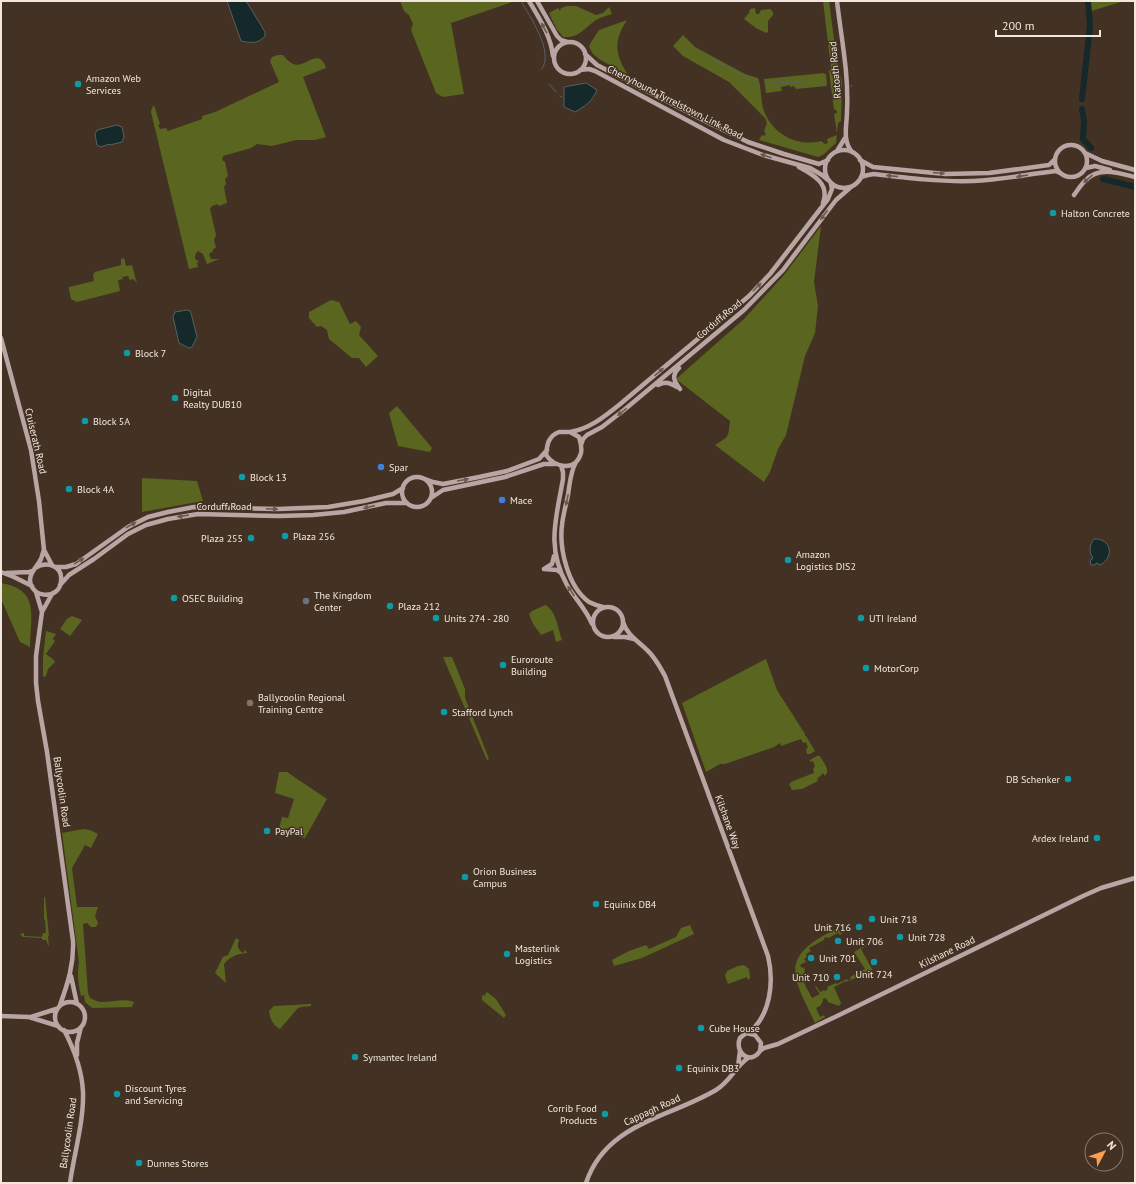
<svg xmlns="http://www.w3.org/2000/svg" width="1136" height="1184" viewBox="0 0 1136 1184" font-family="'PT Sans',sans-serif">
<style>
.green{fill:#5a651f}
.water{fill:#15282a;stroke:#576160}
.lines{fill:none;stroke-linecap:round;stroke-linejoin:round}
.stream{stroke:#576160;stroke-width:1}
.river{stroke:#15282a;stroke-width:6}
.secondary{stroke:#b9a5a4;stroke-width:4.5}
.oneway{fill:#6c5a50}
.culture-dot{fill:#0f9aa8;stroke:#433223;stroke-width:1.5}
.shop-dot{fill:#3f7fe0;stroke:#433223;stroke-width:1.5}
.worship-dot{fill:#6b7280;stroke:#433223;stroke-width:1.5}
.education-dot{fill:#8d6e63;stroke:#433223;stroke-width:1.5}
.labels{text-anchor:middle;dominant-baseline:central;stroke-width:3;stroke-linejoin:round;paint-order:stroke}
.street-label{font-size:10px;fill:#f2e7de;stroke:#433223}
.poi-label{font-size:10px;fill:#f2e7de;stroke:#433223;text-anchor:start}
</style>
<rect width="100%" height="100%" fill="#433223"/>
<path class="green" d="M 400,1 L 515,1 L 451,23 L 464,94 L 443,97 L 436,93 L 411,30 L 413,24 L 409,15 L 404,11 Z
M 823,1 L 829,1 L 837,62 L 842,82 L 841,121 L 838,123 L 837,133 L 834,114 L 837,113 L 837,111 L 834,109 L 829,71 L 831,67 Z
M 1087,1 L 1124,1 L 1088,12 Z
M 567,6 L 576,6 L 596,15 L 603,13 L 609,7 L 612,14 C 606,16 601,17 596,20 C 584,28 580,38 563,37 L 556,28 L 549,13 L 558,8 L 560,11 L 561,8 Z
M 755,8 L 756,14 L 759,14 L 761,10 L 770,9 L 773,12 L 773,15 L 768,21 L 768,32 L 766,33 L 756,28 L 744,19 L 749,13 L 750,9 Z
M 627,20 C 613,42 615,54 628,75 L 599,59 L 593,54 L 589,47 L 590,44 L 599,30 Z
M 683,35 L 695,47 L 745,74 L 758,78 C 762,88 760,100 764,111 C 773,135 798,147 821,141 L 825,144 L 828,143 L 827,139 L 837,135 L 836,143 L 823,155 L 818,157 L 759,140 L 762,135 L 764,136 L 766,134 L 764,131 L 767,123 L 765,118 L 729,82 L 683,56 L 673,46 Z
M 278,55 L 283,55 C 286,59 289,62 293,64 C 305,69 319,46 326,68 L 303,77 L 326,137 L 315,140 L 296,140 L 272,146 L 257,144 L 251,148 L 223,156 L 222,160 L 225,162 L 228,176 L 225,179 L 226,184 L 224,187 L 227,203 L 219,206 L 218,204 L 212,206 L 210,209 L 216,235 L 214,240 L 216,248 L 213,249 L 213,251 L 209,254 L 211,259 L 219,259 L 207,264 L 203,254 L 198,251 C 195,254 194,257 196,260 L 199,261 L 197,263 L 198,267 L 189,269 L 151,112 L 152,108 L 154,105 L 160,124 L 158,125 L 160,129 L 166,128 L 168,131 L 202,119 L 202,116 L 215,112 L 279,82 L 270,61 L 272,57 Z
M 824,73 L 826,75 L 827,84 L 826,86 L 796,89 L 794,86 L 790,87 L 790,85 L 781,87 L 782,91 L 766,93 L 764,79 Z
M 821,226 L 814,282 L 818,306 L 815,333 L 805,356 L 786,435 L 778,449 L 770,472 L 764,482 L 715,445 C 730,436 728,437 730,421 L 676,379 L 744,319 L 784,275 Z
M 124,258 L 126,266 L 132,265 L 137,284 L 134,279 L 130,280 L 128,276 L 122,277 L 123,279 L 118,280 L 120,291 L 77,302 L 71,299 L 69,289 L 69,287 L 94,281 L 93,275 L 95,272 L 121,265 L 121,259 Z
M 331,300 L 339,302 L 350,324 L 356,321 L 361,327 L 359,335 L 378,356 L 366,367 L 359,358 L 352,358 L 329,339 L 327,330 L 321,326 L 317,327 L 309,318 L 309,312 Z
M 397,406 L 432,448 L 430,452 L 398,446 L 389,413 Z
M 142,478 L 197,481 L 203,501 L 142,512 Z
M 1,583 C 41,590 30,616 30,647 L 20,642 L 1,599 Z
M 545,605 C 556,610 558,629 562,640 L 556,642 L 553,630 L 541,635 L 533,624 L 529,614 L 532,611 Z
M 72,616 L 82,620 L 70,636 L 60,629 L 67,619 Z
M 46,631 L 56,634 L 53,639 L 55,641 L 46,654 L 54,660 L 55,662 L 48,669 L 46,676 L 43,677 L 43,657 Z
M 443,657 L 452,657 L 465,689 L 465,698 L 489,759 L 487,760 Z
M 766,659 L 777,690 L 805,734 L 805,736 L 806,736 L 815,751 L 810,754 L 807,754 L 806,749 L 808,748 L 806,742 L 803,743 L 801,739 L 781,746 L 780,743 L 774,747 L 725,764 L 720,764 L 706,772 L 682,703 Z
M 817,756 L 820,756 C 823,762 831,770 825,776 L 823,773 L 817,779 L 818,781 L 802,789 L 792,790 L 789,784 L 793,781 L 814,773 L 813,768 L 815,767 L 813,761 L 810,762 L 810,760 Z
M 279,772 L 287,772 L 327,799 L 305,838 L 293,835 L 293,829 L 290,827 L 284,830 L 279,829 L 282,817 L 288,818 L 294,799 L 275,793 Z
M 83,829 L 90,830 L 98,834 L 91,848 L 85,845 L 72,868 L 77,907 L 98,907 L 95,916 L 98,923 L 96,927 L 91,927 L 87,923 L 83,924 L 88,993 L 90,998 C 94,1000 98,1002 102,1002 C 112,1002 125,998 134,1002 L 132,1007 L 92,1008 L 85,1002 L 84,995 L 81,996 C 78,984 77,974 79,962 L 62,833 Z
M 44,897 L 45,897 L 49,936 L 48,936 L 49,947 L 46,940 L 42,940 L 42,938 L 23,937 L 20,934 L 24,933 L 24,936 L 42,937 L 43,933 L 46,933 L 45,920 L 44,919 Z
M 690,925 L 694,934 L 642,958 L 614,966 L 612,960 L 629,951 L 646,945 L 649,949 L 676,937 L 681,928 Z
M 834,930 L 839,930 L 842,934 L 840,935 L 838,933 L 828,938 L 826,937 L 824,938 L 824,940 L 809,948 L 811,951 L 806,954 L 807,957 L 804,959 L 807,963 L 805,962 L 800,965 L 802,968 L 804,967 C 806,973 803,976 799,979 L 801,981 L 806,982 L 804,983 L 812,998 L 820,994 L 815,987 L 816,986 L 820,992 L 824,990 L 825,991 L 828,989 L 827,987 L 836,983 L 837,984 L 847,979 L 848,981 L 851,979 L 850,977 L 865,969 L 854,952 L 868,944 L 861,949 L 873,971 L 846,982 L 846,981 L 834,987 L 841,1003 L 839,1006 L 828,1002 L 826,998 L 823,999 L 823,1001 L 820,1006 L 816,1008 L 820,1017 L 824,1015 L 825,1017 L 815,1023 C 793,976 778,958 834,930 Z
M 236,938 L 239,940 C 237,945 237,949 243,953 L 245,950 L 247,953 C 237,954 231,956 224,964 L 226,983 L 215,973 L 223,957 L 228,955 Z
M 744,965 L 749,969 L 750,978 L 748,980 L 747,977 L 728,984 L 725,976 L 727,971 L 738,966 Z
M 487,992 L 496,999 L 506,1015 L 504,1018 L 482,1000 L 482,995 L 484,996 Z
M 311,1004 L 311,1006 L 300,1007 L 297,1009 L 280,1029 C 273,1025 270,1019 269,1011 L 274,1006 Z"/>
<path class="water" d="M 227,1 L 245,1 L 248,4 L 265,32 L 265,36 C 258,44 251,43 241,41 Z
M 586,83 L 597,90 C 592,102 585,106 575,112 L 564,107 L 564,87 Z
M 117,125 L 122,127 L 124,137 L 122,142 L 110,145 L 109,144 L 101,147 L 97,145 L 95,134 L 97,130 Z
M 187,310 L 190,311 L 191,313 L 197,337 L 192,347 L 189,348 L 179,343 L 173,317 L 175,312 Z
M 1094,539 C 1111,538 1115,557 1100,565 L 1097,563 L 1094,565 L 1091,565 L 1090,561 L 1093,558 C 1089,553 1089,545 1094,539 Z"/>
<g class="lines">
<path class="stream" d="M 521,1 C 530,17 554,51 542,69
M 709,57 L 756,83
M 549,84 L 556,92
M 766,84 L 777,82 L 823,84
M 832,85 L 842,85
M 851,86 L 852,86
M 560,96 L 562,97"/>
<path class="river" d="M 1082,99 L 1090,26 L 1088,1
M 1082,109 L 1084,121 L 1083,139 L 1091,148
M 1103,179 L 1135,187"/>
<path class="secondary" d="M 529,1 C 539,18 551,36 553,56
M 537,1 L 557,36 L 561,40 L 567,42
M 837,1 C 841,37 849,74 847,111 C 847,125 842,140 852,152
M554 58a16 16 0 1 1 32 0a16 16 0 1 1-32 0Z
M 585,54 L 597,65 L 709,123 L 748,142 L 784,154 L 819,164 L 828,160
M 580,70 L 589,69 L 595,71 L 724,140 L 763,155 L 810,168 L 822,175 L 828,180
M1055 161a16 16 0 1 1 32 0a16 16 0 1 1-32 0Z
M825 169a19 19 0 1 1 38 0a19 19 0 1 1-38 0Z
M 837,151 L 845,138
M 1085,153 L 1102,161 L 1135,170
M 860,160 L 873,167 L 945,174 L 989,173 L 1049,165 L 1055,159
M 799,167 C 814,175 830,184 823,203
M 1086,168 L 1095,166 L 1110,170
M 861,177 L 868,175 L 874,174 C 907,178 940,182 973,181 C 1001,180 1028,174 1056,171 L 1060,173
M 1074,195 C 1078,190 1081,184 1086,180 C 1099,166 1119,173 1135,177
M 1,338 L 31,450 L 39,501 L 44,550 L 52,565
M 679,368 C 671,376 674,381 680,389
M 658,385 C 666,381 670,383 677,387
M 559,432 L 570,432 L 579,437 C 581,443 582,448 581,453 C 576,472 555,468 546,455 C 547,445 548,436 559,432 Z
M 570,432 C 589,429 604,417 619,405 L 749,296 L 770,274 L 828,199 L 832,189 L 831,184
M 581,445 L 583,439 L 587,435 L 602,427 L 624,410 L 744,310 L 783,270 L 836,200 L 851,187
M 576,462 C 570,473 570,483 568,495 C 566,505 563,515 562,525 C 559,549 568,587 589,602 C 593,604 599,606 603,607
M 561,466 L 563,472 L 563,479 C 556,519 546,547 567,585 C 575,599 586,609 592,624
M402 492a15 15 0 1 1 30 0a15 15 0 1 1-30 0Z
M 425,479 L 433,482 L 443,484 L 479,477 L 507,471 L 539,459 L 547,450
M 431,498 L 443,490 L 505,477 L 544,464 L 555,464
M 55,567 L 66,567 L 76,564 L 128,527 L 148,517 L 168,512 L 194,507 L 278,509 L 328,507 L 364,501 L 393,494 L 403,488
M 35,568 C 46,561 63,565 61,581 C 60,600 31,599 30,580 C 30,571 38,566 41,559 C 42,556 43,552 44,550
M 544,569 L 552,564 L 554,556
M 544,569 L 557,570 L 561,573
M 1,572 L 14,577 L 32,586
M 6,573 L 29,572 L 33,571
M 60,585 L 69,575 L 94,559 L 128,534 L 146,525 L 168,519 L 198,514 L 279,516 L 313,515 L 344,512 L 386,503 L 407,503
M 36,592 L 42,612
M 52,594 L 42,612 L 36,656 L 36,683 L 38,701 L 47,752 L 73,941 C 74,964 68,983 60,1005
M593 622a15 15 0 1 1 30 0a15 15 0 1 1-30 0Z
M 623,622 C 627,635 638,641 647,650 C 655,657 660,667 665,676 L 768,956 C 774,981 771,1016 748,1033
M 614,637 L 625,637 L 634,639
M 71,976 L 77,1004
M55 1017a15 15 0 1 1 30 0a15 15 0 1 1-30 0Z
M 1,1016 L 29,1017 L 58,1026
M 31,1017 L 56,1009
M 64,1030 C 74,1049 82,1070 83,1092 C 84,1121 74,1154 70,1183
M 746,1033 L 755,1035 L 761,1043 L 760,1051 C 750,1066 734,1052 740,1038 Z
M 760,1051 L 764,1048 L 778,1044 L 835,1017 L 1083,896 L 1101,888 L 1135,878
M 77,1055 L 77,1043 L 81,1027
M 738,1066 L 740,1051
M 586,1183 C 606,1123 669,1118 716,1090 C 730,1082 735,1067 748,1058"/>
</g>
<defs><path id="oneway-solid" d="M-6-.8H1V-3.2L6.5 0L1 3.2V.8H-6Z"/></defs>
<g class="oneway">
<use href="#oneway-solid" transform="translate(544 28) rotate(-119)"/>
<use href="#oneway-solid" transform="translate(766 156) rotate(-162)"/>
<use href="#oneway-solid" transform="translate(939 173) rotate(4)"/>
<use href="#oneway-solid" transform="translate(892 176) rotate(-174)"/>
<use href="#oneway-solid" transform="translate(1022 176) rotate(171)"/>
<use href="#oneway-solid" transform="translate(1088 179) rotate(138)"/>
<use href="#oneway-solid" transform="translate(824 215) rotate(127)"/>
<use href="#oneway-solid" transform="translate(757 287) rotate(-45)"/>
<use href="#oneway-solid" transform="translate(659 372) rotate(-40)"/>
<use href="#oneway-solid" transform="translate(622 412) rotate(142)"/>
<use href="#oneway-solid" transform="translate(463 480) rotate(-10)"/>
<use href="#oneway-solid" transform="translate(567 500) rotate(102)"/>
<use href="#oneway-solid" transform="translate(369 507) rotate(167)"/>
<use href="#oneway-solid" transform="translate(272 509) rotate(2)"/>
<use href="#oneway-solid" transform="translate(183 516) rotate(171)"/>
<use href="#oneway-solid" transform="translate(131 525) rotate(-29)"/>
<use href="#oneway-solid" transform="translate(79 561) rotate(-31)"/>
<use href="#oneway-solid" transform="translate(571 591) rotate(-124)"/>
</g>
<g class="culture-dot">
<circle cx="78" cy="84" r="4"/>
<circle cx="1053" cy="213" r="4"/>
<circle cx="127" cy="353" r="4"/>
<circle cx="175" cy="398" r="4"/>
<circle cx="85" cy="421" r="4"/>
<circle cx="242" cy="477" r="4"/>
<circle cx="69" cy="489" r="4"/>
<circle cx="285" cy="536" r="4"/>
<circle cx="251" cy="538" r="4"/>
<circle cx="788" cy="560" r="4"/>
<circle cx="174" cy="598" r="4"/>
<circle cx="390" cy="606" r="4"/>
<circle cx="436" cy="618" r="4"/>
<circle cx="861" cy="618" r="4"/>
<circle cx="503" cy="665" r="4"/>
<circle cx="866" cy="668" r="4"/>
<circle cx="444" cy="712" r="4"/>
<circle cx="1068" cy="779" r="4"/>
<circle cx="267" cy="831" r="4"/>
<circle cx="1097" cy="838" r="4"/>
<circle cx="465" cy="877" r="4"/>
<circle cx="596" cy="904" r="4"/>
<circle cx="872" cy="919" r="4"/>
<circle cx="859" cy="927" r="4"/>
<circle cx="900" cy="937" r="4"/>
<circle cx="838" cy="941" r="4"/>
<circle cx="507" cy="954" r="4"/>
<circle cx="811" cy="958" r="4"/>
<circle cx="874" cy="962" r="4"/>
<circle cx="837" cy="977" r="4"/>
<circle cx="701" cy="1028" r="4"/>
<circle cx="355" cy="1057" r="4"/>
<circle cx="679" cy="1068" r="4"/>
<circle cx="117" cy="1094" r="4"/>
<circle cx="605" cy="1114" r="4"/>
<circle cx="139" cy="1163" r="4"/>
</g>
<g class="shop-dot">
<circle cx="381" cy="467" r="4"/>
<circle cx="502" cy="500" r="4"/>
</g>
<circle class="worship-dot" cx="306" cy="601" r="4"/>
<circle class="education-dot" cx="250" cy="703" r="4"/>
<g class="labels">
<g class="street-label">
<text transform="translate(835 70) rotate(-95)">Ratoath Road</text>
<text transform="translate(675 102) rotate(27)">Cherryhound Tyrrelstown Link Road</text>
<text transform="translate(719 319) rotate(-40)">Corduff Road</text>
<text transform="translate(36 441) rotate(77)">Cruiserath Road</text>
<text x="224" y="506">Corduff Road</text>
<text transform="translate(62 792) rotate(82)">Ballycoolin Road</text>
<text transform="translate(728 822) rotate(70)">Kilshane Way</text>
<text transform="translate(947 952) rotate(-26)">Kilshane Road</text>
<text transform="translate(652 1110) rotate(-25)">Cappagh Road</text>
<text transform="translate(68 1133) rotate(-82)">Ballycoolin Road</text>
</g>
<g class="poi-label">
<text x="86" y="78">Amazon Web<tspan x="86" dy="12">Services</tspan></text>
<text x="1061" y="213">Halton Concrete</text>
<text x="135" y="353">Block 7</text>
<text x="183" y="392">Digital<tspan x="183" dy="12">Realty DUB10</tspan></text>
<text x="93" y="421">Block 5A</text>
<text x="389" y="467">Spar</text>
<text x="250" y="477">Block 13</text>
<text x="77" y="489">Block 4A</text>
<text x="510" y="500">Mace</text>
<text x="293" y="536">Plaza 256</text>
<text x="243" y="538" text-anchor="end">Plaza 255</text>
<text x="796" y="554">Amazon<tspan x="796" dy="12">Logistics DIS2</tspan></text>
<text x="314" y="595">The Kingdom<tspan x="314" dy="12">Center</tspan></text>
<text x="182" y="598">OSEC Building</text>
<text x="398" y="606">Plaza 212</text>
<text x="444" y="618">Units 274 - 280</text>
<text x="869" y="618">UTI Ireland</text>
<text x="511" y="659">Euroroute<tspan x="511" dy="12">Building</tspan></text>
<text x="874" y="668">MotorCorp</text>
<text x="258" y="697">Ballycoolin Regional<tspan x="258" dy="12">Training Centre</tspan></text>
<text x="452" y="712">Stafford Lynch</text>
<text x="1060" y="779" text-anchor="end">DB Schenker</text>
<text x="275" y="831">PayPal</text>
<text x="1089" y="838" text-anchor="end">Ardex Ireland</text>
<text x="473" y="871">Orion Business<tspan x="473" dy="12">Campus</tspan></text>
<text x="604" y="904">Equinix DB4</text>
<text x="880" y="919">Unit 718</text>
<text x="851" y="927" text-anchor="end">Unit 716</text>
<text x="908" y="937">Unit 728</text>
<text x="846" y="941">Unit 706</text>
<text x="515" y="948">Masterlink<tspan x="515" dy="12">Logistics</tspan></text>
<text x="819" y="958">Unit 701</text>
<text x="874" y="974" text-anchor="middle">Unit 724</text>
<text x="829" y="977" text-anchor="end">Unit 710</text>
<text x="709" y="1028">Cube House</text>
<text x="363" y="1057">Symantec Ireland</text>
<text x="687" y="1068">Equinix DB3</text>
<text x="125" y="1088">Discount Tyres<tspan x="125" dy="12">and Servicing</tspan></text>
<text x="597" y="1108" text-anchor="end">Corrib Food<tspan x="597" dy="12">Products</tspan></text>
<text x="147" y="1163">Dunnes Stores</text>
</g>
</g>
<rect width="1136" height="1184" fill="none" stroke="#f2e7de" stroke-width="4"/>
<g transform="translate(1104 1152) rotate(49)"><circle r="19" fill="#433223" stroke="#897a6e"/>
<path d="M0-3L7 15L0 10L-7 15Z" fill="#fc9e52"/>
<text y="-6" font-size="11" font-weight="bold" text-anchor="middle" fill="#f2e7de">N</text>
</g>
<path d="M996 30v6h104v-6" fill="none" stroke="#f2e7de" stroke-width="2"/>
<text x="1002" y="30" font-size="12" fill="#f2e7de" stroke="#433223" stroke-width="3" paint-order="stroke">200 m</text>
</svg>
